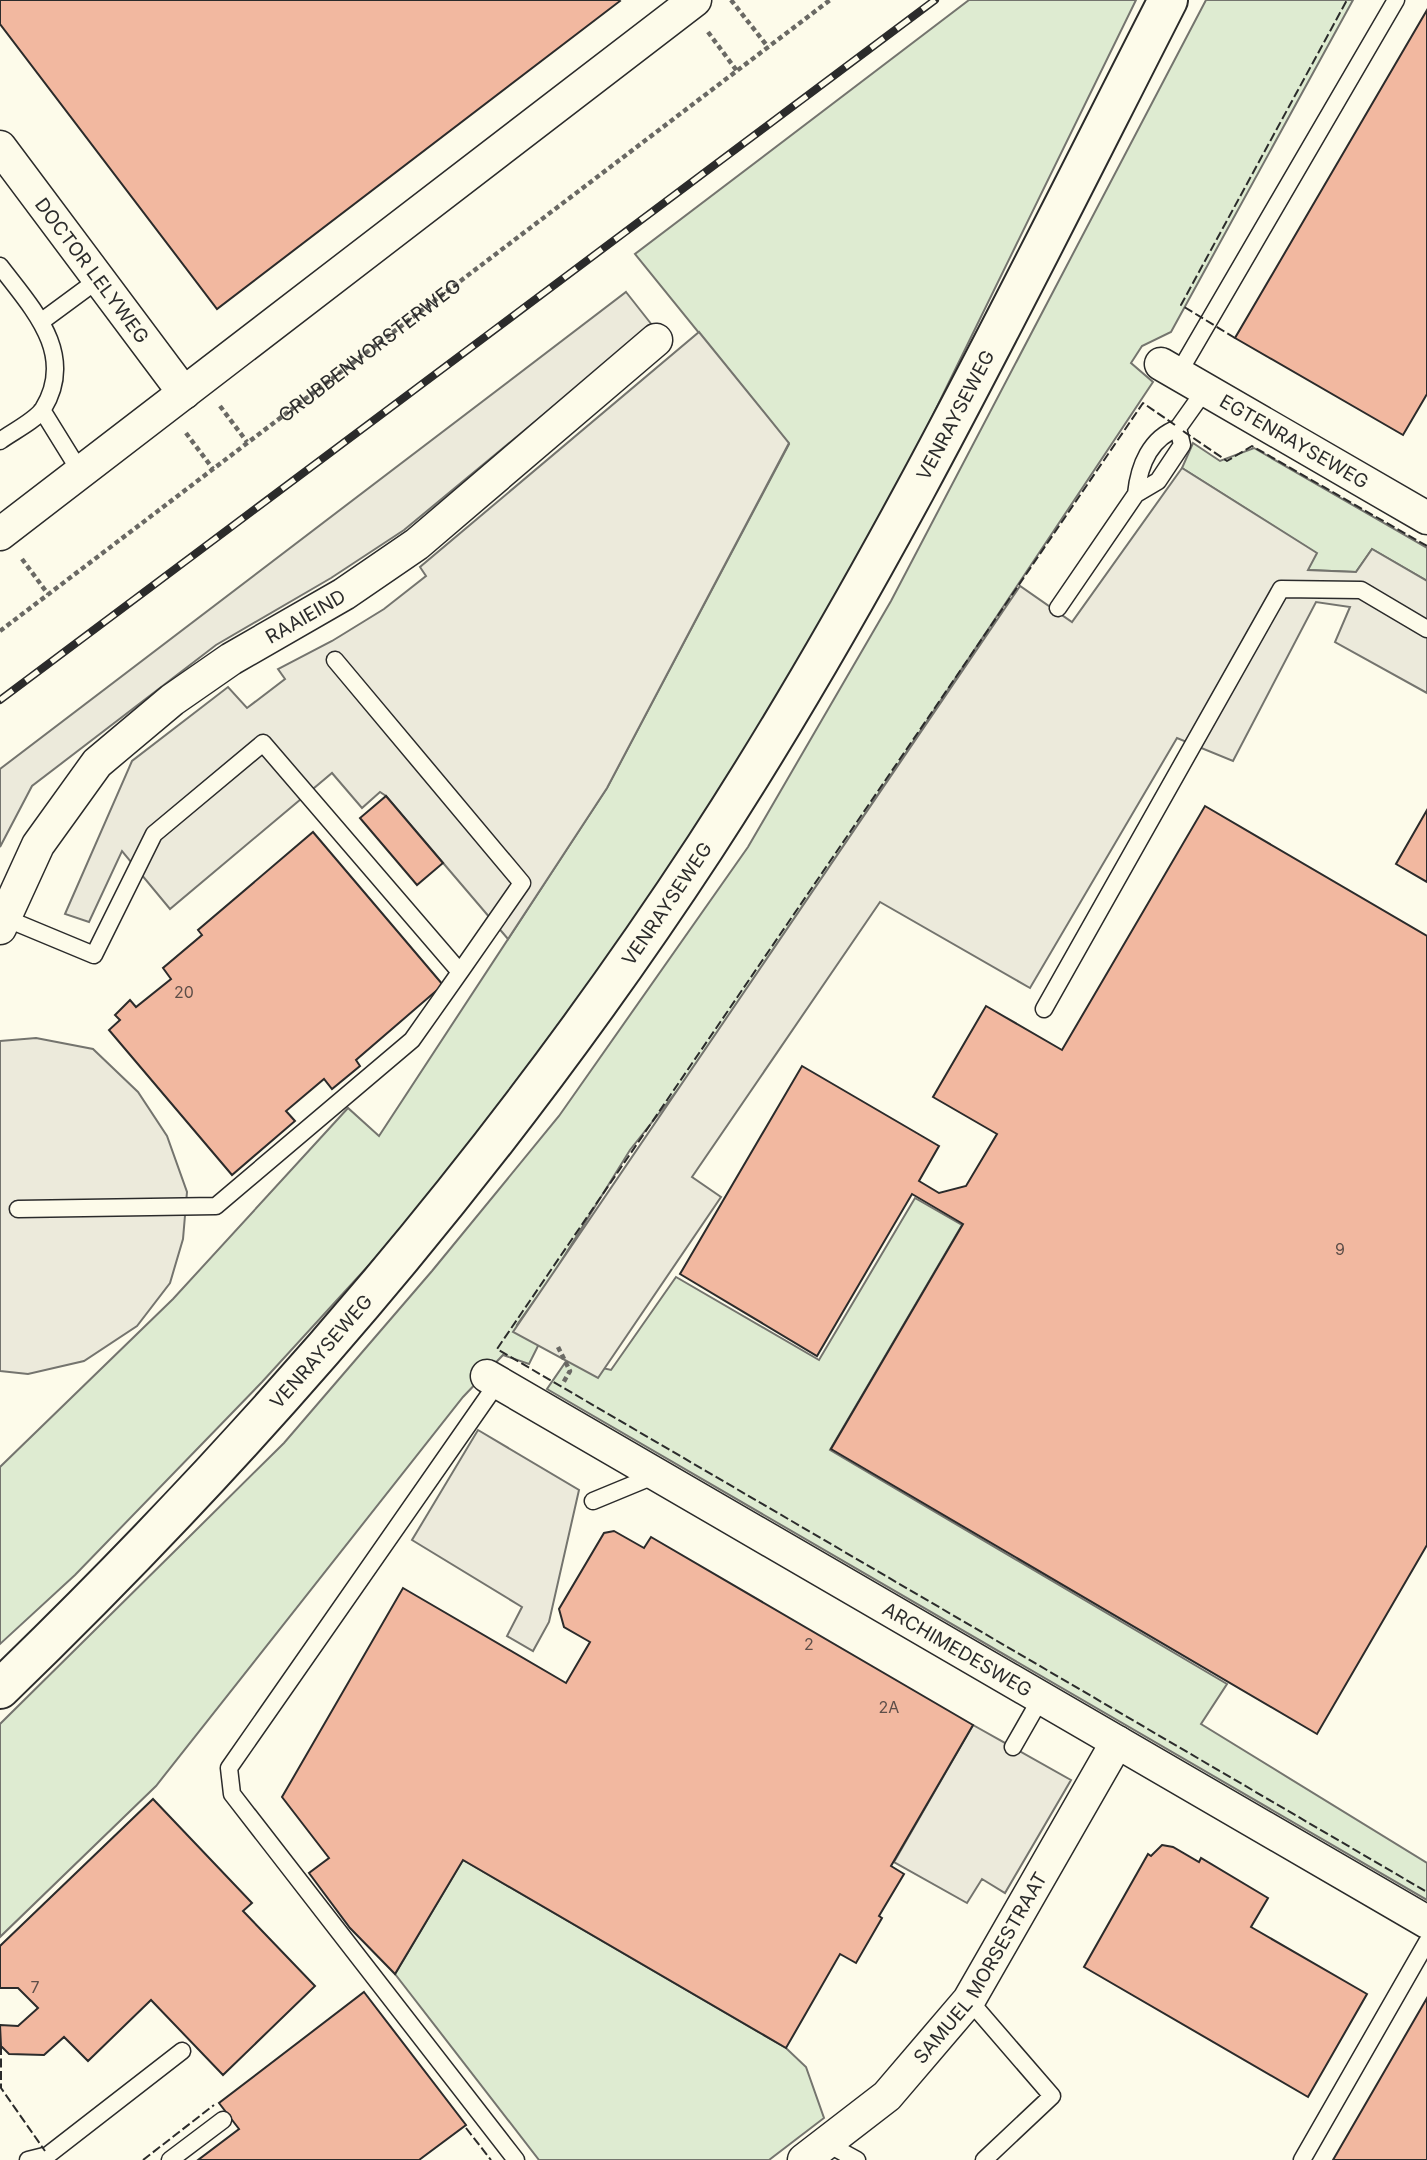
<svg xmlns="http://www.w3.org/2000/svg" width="1427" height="2160" viewBox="0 0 1427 2160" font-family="Inter,sans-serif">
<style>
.green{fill:#deebd1;stroke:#74746e;stroke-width:2}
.parking{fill:#eceadb;stroke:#74746e;stroke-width:2}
.building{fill:#f2b8a0;stroke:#2b2b2b;stroke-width:2}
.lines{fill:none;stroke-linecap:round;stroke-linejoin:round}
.service-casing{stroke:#2b2b2b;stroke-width:19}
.minor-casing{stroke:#2b2b2b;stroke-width:35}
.secondary-casing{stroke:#2b2b2b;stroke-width:42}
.path{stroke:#6a6964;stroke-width:4.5;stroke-dasharray:5 3.5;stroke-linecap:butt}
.service{stroke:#fdfbea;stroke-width:16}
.minor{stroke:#fdfbea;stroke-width:32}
.secondary{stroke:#fdfbea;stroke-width:38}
.rail-casing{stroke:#2b2b2b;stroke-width:8}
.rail{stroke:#fdfbea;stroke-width:5;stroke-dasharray:16;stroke-linecap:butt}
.fence{stroke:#2b2b2b;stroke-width:2;stroke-dasharray:9 3.5;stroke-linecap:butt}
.labels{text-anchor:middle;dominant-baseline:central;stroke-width:5;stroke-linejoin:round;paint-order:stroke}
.number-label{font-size:16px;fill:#5d4e48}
.street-label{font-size:19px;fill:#2b2b2b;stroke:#fdfbea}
</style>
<rect width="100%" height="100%" fill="#fdfbea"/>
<path class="green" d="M 969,0 L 1136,0 L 883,517 L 665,884 L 433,1195 L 262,1382 L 75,1575 L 0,1644 L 0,1467 L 173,1299 L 348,1108 L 379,1136 L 607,788 L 789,444 L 635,254 Z
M 1206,0 L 1353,0 L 1171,332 L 1142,346 L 1131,363 L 1153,382 L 699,1063 L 630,1150 L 552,1276 L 517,1325 L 542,1338 L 529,1364 L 503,1355 L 463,1397 L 156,1786 L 0,1937 L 0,1724 L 284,1443 L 432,1271 L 559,1116 L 748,847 L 891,601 Z
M 1193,443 L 1220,461 L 1254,448 L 1427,548 L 1427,581 L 1372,549 L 1356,572 L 1307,570 L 1316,553 L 1182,468 Z
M 915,1198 L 962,1225 L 830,1450 L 1227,1684 L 1201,1724 L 1427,1863 L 1427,1900 L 547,1389 L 567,1360 L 611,1370 L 676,1277 L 819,1360 Z
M 463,1860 L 786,2048 L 806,2067 L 824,2118 L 769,2160 L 539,2160 L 395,1974 Z"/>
<path class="parking" d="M 626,292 L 652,325 L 404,530 L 331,578 L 216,645 L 32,786 L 0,847 L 0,769 Z
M 699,332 L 789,443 L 607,788 L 508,939 L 386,796 L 380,792 L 362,808 L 332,773 L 170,909 L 122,851 L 89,922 L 65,914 L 132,761 L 228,687 L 247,708 L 285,679 L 278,669 L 332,641 L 384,609 L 426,576 L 420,567 Z
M 1182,468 L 1317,553 L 1308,570 L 1356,572 L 1372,549 L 1427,581 L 1427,693 L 1335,642 L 1350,607 L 1316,602 L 1233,761 L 1177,738 L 1030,988 L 880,902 L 692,1177 L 721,1197 L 598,1378 L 513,1332 L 1020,586 L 1072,622 Z
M 36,1038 L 93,1049 L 138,1092 L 167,1136 L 187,1192 L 183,1239 L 170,1283 L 137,1326 L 84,1361 L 28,1374 L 0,1371 L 0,1041 Z
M 478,1430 L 579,1490 L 549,1622 L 533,1651 L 507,1636 L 522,1607 L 412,1540 Z
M 973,1725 L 1071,1780 L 1005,1893 L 982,1879 L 967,1903 L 894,1862 Z"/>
<path class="building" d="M 0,0 L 619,0 L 620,1 L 217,309 L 0,24 Z
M 1427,10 L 1427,394 L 1403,435 L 1235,338 Z
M 386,796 L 443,863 L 417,885 L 360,818 Z
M 1205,806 L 1427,936 L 1427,1545 L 1317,1734 L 831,1449 L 963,1224 L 912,1194 L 817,1356 L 680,1274 L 802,1066 L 939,1146 L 919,1181 L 939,1193 L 966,1186 L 997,1134 L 933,1097 L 986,1006 L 1062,1050 Z
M 1427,810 L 1427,882 L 1396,864 Z
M 313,832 L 443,985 L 356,1060 L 360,1066 L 332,1089 L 324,1079 L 286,1111 L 295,1121 L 232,1175 L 109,1030 L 120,1020 L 115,1015 L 130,1000 L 136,1007 L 171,979 L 163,968 L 202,935 L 198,930 Z
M 614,1531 L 644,1548 L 651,1537 L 973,1725 L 891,1866 L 904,1874 L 879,1916 L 882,1918 L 856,1963 L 840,1954 L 786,2048 L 463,1860 L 395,1974 L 350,1928 L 309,1873 L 329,1858 L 282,1797 L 403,1588 L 566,1683 L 590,1642 L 564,1627 L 559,1609 L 604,1533 Z
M 153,1799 L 252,1903 L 243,1911 L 315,1986 L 223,2075 L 151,2000 L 88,2061 L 64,2037 L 44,2055 L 9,2054 L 1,2046 L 0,2025 L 18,2026 L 38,2008 L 18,1988 L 0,1988 L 0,1946 Z
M 1162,1845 L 1173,1847 L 1199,1862 L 1201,1858 L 1268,1898 L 1251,1927 L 1367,1994 L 1308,2097 L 1084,1967 L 1148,1854 L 1151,1856 Z
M 364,1992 L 466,2125 L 419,2160 L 198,2160 L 239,2129 L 219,2103 Z
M 1427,1998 L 1427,2160 L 1333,2160 Z"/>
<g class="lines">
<defs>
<path id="service" d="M 0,266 C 32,308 77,354 43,409 C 35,421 12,432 0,441
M 42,321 L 99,279
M 1178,374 L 1396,0
M 42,410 L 81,473
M 1178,428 L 1182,445 L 1158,481 L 1136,494 C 1139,466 1150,438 1178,428 Z
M 1178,428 L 1205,390
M 1058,608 L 1136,494
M 5,918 L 94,955 L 154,834 L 263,743 L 460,972 L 522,883 L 335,660
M 1044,1009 L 1281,589 L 1361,590 L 1427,629
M 18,1209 L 216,1206 L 412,1040 L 460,972
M 498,1382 L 229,1768 L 232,1794 L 516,2160
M 593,1501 L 656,1475
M 1013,1747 L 1041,1698
M 969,2000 L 1052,2096 L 984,2160
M 826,2143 L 857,2160
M 28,2160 L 48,2155 L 182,2051
M 170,2160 L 223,2120
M 1302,2160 L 1427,1942"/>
<g id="minor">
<path id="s2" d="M 0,147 L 184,393"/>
<path id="s3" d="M 1161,364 L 1427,518"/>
<path d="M 0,534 L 695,0"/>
<path id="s4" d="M 0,928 L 38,845 L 97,763 L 172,700 L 231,659 L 344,594 L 417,544 L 656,340"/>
<path id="s5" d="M 487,1376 L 1427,1922"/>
<path id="s6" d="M 804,2160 L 887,2096 L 969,2000 L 1117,1742"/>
</g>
<g id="secondary">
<path id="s7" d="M 0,1689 C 264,1434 504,1154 705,847 C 881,577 1022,286 1168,0"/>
</g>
</defs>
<use href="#service" class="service-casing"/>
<use href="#minor" class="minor-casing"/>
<use href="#secondary" class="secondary-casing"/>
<g class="path">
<path d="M 731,0 L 768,47"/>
<path d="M 708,32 L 737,71"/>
<path d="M 220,406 L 247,442"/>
<path d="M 186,433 L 213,469"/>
<path d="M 22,559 L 48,594"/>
<path id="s1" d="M 0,631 L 830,0"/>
<path d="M 558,1347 L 570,1371 L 563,1383"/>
</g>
<use href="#service" class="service"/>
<use href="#minor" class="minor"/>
<use href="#secondary" class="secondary"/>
<defs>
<path id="rail" d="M 0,700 L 935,0"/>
</defs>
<use href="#rail" class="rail-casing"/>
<use href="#rail" class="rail"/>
<path class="fence" d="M 1235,338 L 1181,305 L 1347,0
M 1175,425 L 1143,403 L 497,1349 L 1427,1892
M 1183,431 L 1227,461 L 1252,446 L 1427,546
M 1,2046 L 1,2088 L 45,2151
M 466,2128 L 491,2160
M 143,2160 L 214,2105"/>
</g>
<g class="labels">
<g class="number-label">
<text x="184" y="992">20</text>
<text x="1340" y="1249">9</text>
<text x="809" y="1644">2</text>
<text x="889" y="1707">2A</text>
<text x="35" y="1987">7</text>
</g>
<g class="street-label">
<text stroke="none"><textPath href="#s2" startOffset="154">DOCTOR LELYWEG</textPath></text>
<text stroke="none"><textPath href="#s1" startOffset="464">GRUBBENVORSTERWEG</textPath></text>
<text stroke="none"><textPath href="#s7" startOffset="1600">VENRAYSEWEG</textPath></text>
<text stroke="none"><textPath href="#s3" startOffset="154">EGTENRAYSEWEG</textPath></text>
<text stroke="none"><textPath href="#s4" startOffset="448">RAAIEIND</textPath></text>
<text stroke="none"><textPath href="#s7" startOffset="1032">VENRAYSEWEG</textPath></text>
<text stroke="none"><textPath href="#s7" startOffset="466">VENRAYSEWEG</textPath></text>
<text stroke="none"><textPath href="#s5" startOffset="544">ARCHIMEDESWEG</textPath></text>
<text stroke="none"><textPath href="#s6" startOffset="264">SAMUEL MORSESTRAAT</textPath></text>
</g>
</g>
</svg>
